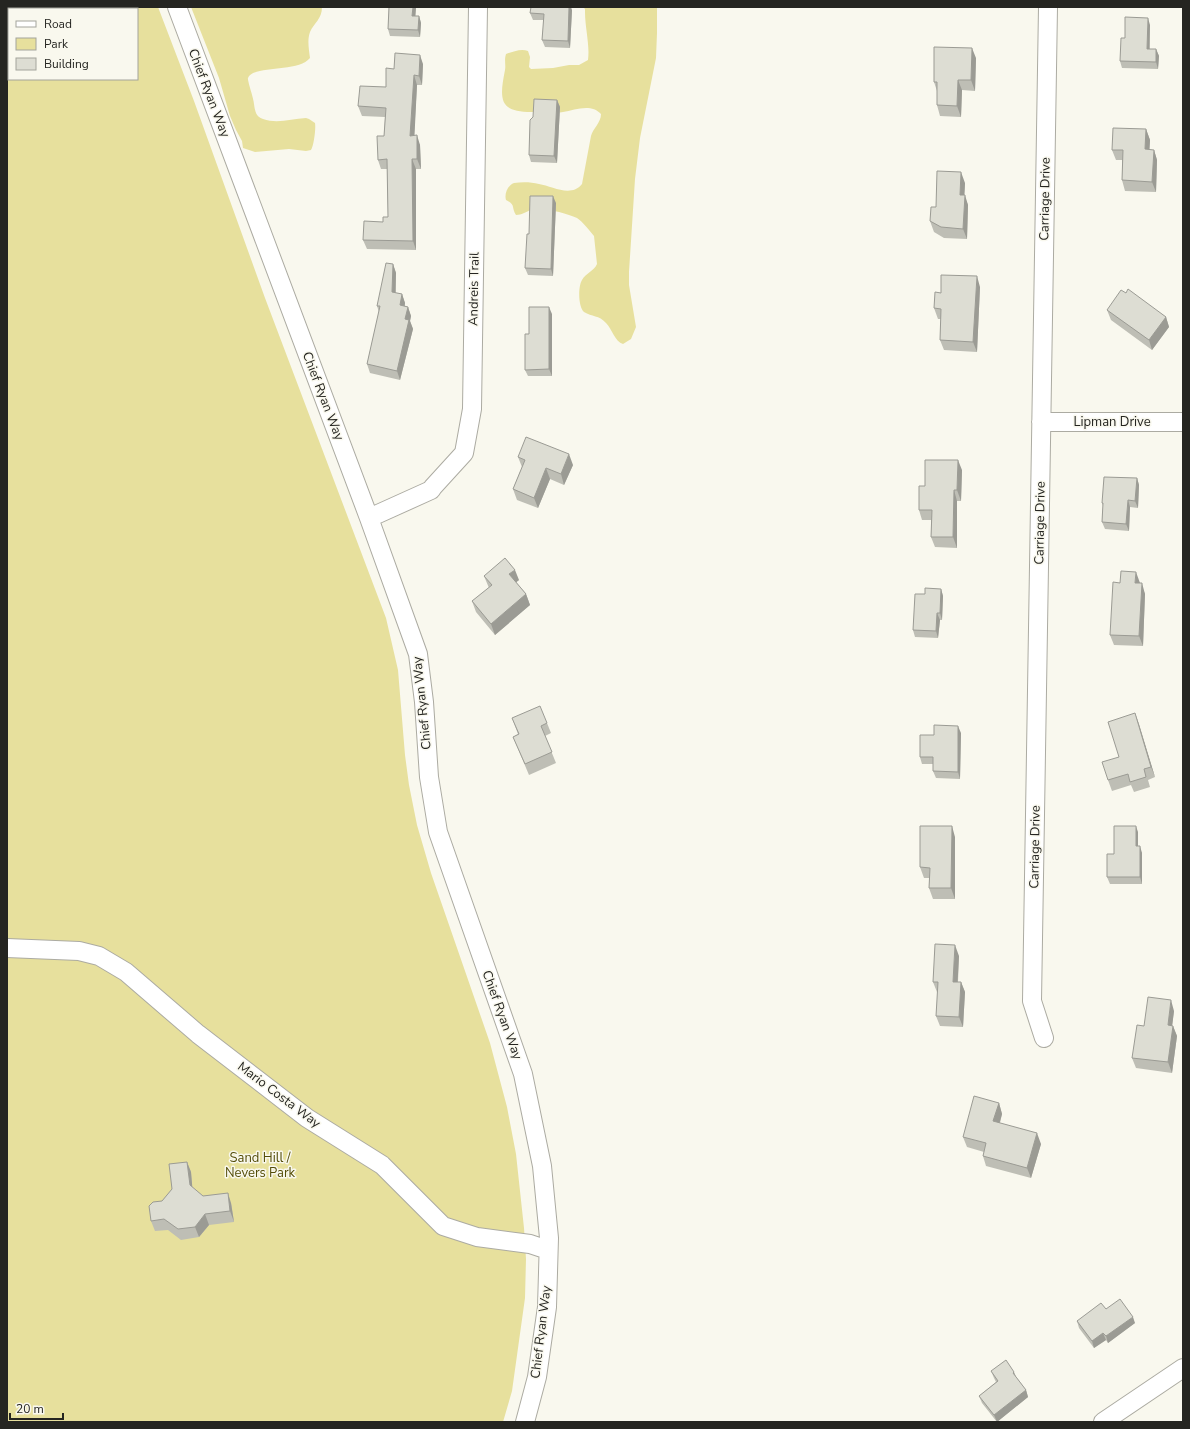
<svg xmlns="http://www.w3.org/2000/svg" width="1190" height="1429" viewBox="0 0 1190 1429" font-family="'Nunito Sans',sans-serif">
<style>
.green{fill:#e7e09d;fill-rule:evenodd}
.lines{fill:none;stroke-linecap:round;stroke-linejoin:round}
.minor-casing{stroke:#acaba2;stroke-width:20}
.minor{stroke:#fff;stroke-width:18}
.wall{fill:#bebeb5}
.shaded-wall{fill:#9b9b94}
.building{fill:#ddddd3;stroke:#9b9b94}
.labels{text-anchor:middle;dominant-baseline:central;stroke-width:3;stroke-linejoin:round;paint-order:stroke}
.street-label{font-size:13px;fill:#252521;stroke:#f9f8ee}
.park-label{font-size:13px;fill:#544d08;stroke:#f9f8ee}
</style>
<rect width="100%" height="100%" fill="#f9f8ee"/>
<path class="green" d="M 7,7 L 158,7 L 194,101 L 265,298 L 386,618 L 398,670 L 405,755 L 409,785 L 417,825 L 431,873 L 490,1043 L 507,1107 L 516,1154 L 524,1228 L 526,1259 L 525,1298 L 512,1391 L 503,1422 L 7,1422 ZM 9,9 L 137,9 L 137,79 L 9,79 Z
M 191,7 L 322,7 C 322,19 314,23 310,32 C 307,40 309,50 310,58 C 298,73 252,65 248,78 C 247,80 254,99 254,104 C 255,111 256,117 263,119 C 277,124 291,119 306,118 L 309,119 L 315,123 C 316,128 314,145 311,150 L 306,151 L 289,149 L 255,152 L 243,148 L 242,141 L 236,130 L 230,116 L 219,78 Z
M 583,7 L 657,7 L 657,33 L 656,58 L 640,138 L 635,179 L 629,272 L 629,285 L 636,327 L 631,339 L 623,344 C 615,342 612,329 606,323 C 599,315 592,317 584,312 C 578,307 578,286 582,280 C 586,273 594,271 597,264 L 594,236 C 590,231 583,222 577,218 C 566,213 543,207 531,210 C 525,212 522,215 516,215 C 511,207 516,205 506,200 C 504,194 508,185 514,183 C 522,182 531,182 539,184 C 552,186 571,198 582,184 L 591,136 C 593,128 601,123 601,114 C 591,103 575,110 563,112 C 554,114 544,112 535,112 C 499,113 499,100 505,70 C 506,65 504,60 506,54 C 512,52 521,48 528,51 L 530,57 L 529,67 L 531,69 L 553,68 L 569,65 L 579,65 L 588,60 C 590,45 585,28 585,12 L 585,9 Z"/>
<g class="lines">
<defs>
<path id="minor" d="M 177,7 L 369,518 L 418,654 L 424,702 L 429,777 L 438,832 L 523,1074 L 542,1166 L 549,1238 L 547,1307 L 537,1377 L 525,1422
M 1041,422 L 1183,422
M 369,518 L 431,490 L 433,487 L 464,453 L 472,409 L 478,7
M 7,948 L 79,951 L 99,956 L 126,972 L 198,1034 L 307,1118 L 382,1165 L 443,1226 L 477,1237 L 530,1244 L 548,1250
M 1044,1038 L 1032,1001 L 1048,7
M 1103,1422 L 1183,1368"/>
</defs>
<use href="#minor" class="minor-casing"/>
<use href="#minor" class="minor"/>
</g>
<path class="wall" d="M 389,7 L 416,7 L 415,16 L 419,16 L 421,23 L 420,37 L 390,36 L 388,29 Z
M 572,10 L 570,48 L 545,47 L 542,40 L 544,20 L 533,20 L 530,13 Z
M 1150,25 L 1150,49 L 1156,49 L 1159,56 L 1158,69 L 1122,68 L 1120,61 Z
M 976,58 L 975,91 L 962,90 L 961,117 L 940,116 L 937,105 L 937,91 L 934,82 Z
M 423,64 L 422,85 L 417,85 L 414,135 L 420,145 L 421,169 L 416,169 L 416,250 L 367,249 L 363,240 L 388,217 L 387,169 L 381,169 L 378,160 L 384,136 L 385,117 L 362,116 L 358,106 L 386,87 L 394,69 Z
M 557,100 L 560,107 L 557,163 L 531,162 L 529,155 Z
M 1146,129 L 1150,140 L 1149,150 L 1154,150 L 1157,160 L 1156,192 L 1125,191 L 1122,180 L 1122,160 L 1116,160 L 1112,150 Z
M 965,183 L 964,195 L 968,205 L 967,239 L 944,238 L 934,232 L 930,221 L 936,207 Z
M 556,203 L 553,276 L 528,275 L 525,268 L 529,234 Z
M 393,264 L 396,273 L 396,293 L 402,294 L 405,303 L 405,306 L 408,307 L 411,316 L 410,321 L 413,329 L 400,380 L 370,373 L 367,364 L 379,312 L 377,306 Z
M 980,287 L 977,352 L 944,350 L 940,340 L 941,319 L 938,319 L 934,308 L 941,293 Z
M 1126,293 L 1166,317 L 1169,327 L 1152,350 L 1111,320 L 1107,310 Z
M 552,314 L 552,376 L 528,376 L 525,370 L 529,334 Z
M 518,457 L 573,465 L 564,485 L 550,479 L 538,508 L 517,500 L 513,489 L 522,467 Z
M 962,470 L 961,501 L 957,501 L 957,548 L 935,547 L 931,537 L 931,520 L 922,520 L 919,510 L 925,486 Z
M 1137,478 L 1139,485 L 1138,508 L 1130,507 L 1129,531 L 1105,529 L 1102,522 L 1103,506 L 1102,503 Z
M 484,576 L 519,580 L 516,582 L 526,594 L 530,605 L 495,635 L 476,612 L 472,601 L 489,588 Z
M 1140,583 L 1145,594 L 1143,646 L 1114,645 L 1110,635 Z
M 941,589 L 943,596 L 942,620 L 940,620 L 938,638 L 915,637 L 913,630 L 925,594 Z
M 1135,713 L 1155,777 L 1148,780 L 1150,787 L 1134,792 L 1131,785 L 1112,791 L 1108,780 L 1119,757 Z
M 512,718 L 547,723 L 551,733 L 545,736 L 556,763 L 529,775 L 513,737 L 518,734 Z
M 961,733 L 960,779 L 936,778 L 933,771 L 933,764 L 922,764 L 920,757 L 934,735 Z
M 1138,832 L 1138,846 L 1142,853 L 1142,884 L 1110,884 L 1107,877 L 1114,854 Z
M 955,837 L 955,899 L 933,899 L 929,888 L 929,878 L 924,878 L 920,867 Z
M 959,956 L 958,982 L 961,982 L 965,992 L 963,1027 L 940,1026 L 936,1016 L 938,992 L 937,992 L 933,982 Z
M 1174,1011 L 1172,1026 L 1173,1026 L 1177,1036 L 1172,1073 L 1136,1068 L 1132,1058 L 1144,1026 Z
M 999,1103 L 1002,1114 L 1000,1123 L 1041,1144 L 1031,1178 L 986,1166 L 983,1156 L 984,1152 L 967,1147 L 963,1137 Z
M 187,1162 L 191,1172 L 192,1187 L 203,1196 L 231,1203 L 234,1222 L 209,1225 L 199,1237 L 181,1240 L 168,1230 L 155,1231 L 151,1221 L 162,1201 L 172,1189 Z
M 1106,1309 L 1135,1323 L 1108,1343 L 1106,1340 L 1094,1348 L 1079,1328 L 1077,1321 Z
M 991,1371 L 1017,1378 L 1026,1390 L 1028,1397 L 997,1422 L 982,1403 L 979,1396 L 996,1382 L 994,1378 Z"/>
<path class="shaded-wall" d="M 413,7 L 416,7 L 415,23 L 412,16 Z
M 569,7 L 571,7 L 572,10 L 570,48 L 568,41 Z
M 419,16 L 421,23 L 420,37 L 418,30 Z
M 1148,18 L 1150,25 L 1149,55 L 1147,49 Z
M 972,48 L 976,58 L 975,91 L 971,80 Z
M 1156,49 L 1159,56 L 1158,69 L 1156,62 Z
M 420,55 L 423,64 L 422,85 L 419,76 Z
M 414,75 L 417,85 L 414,145 L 410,136 Z
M 958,80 L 962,90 L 961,117 L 957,106 Z
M 557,100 L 560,107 L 557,163 L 554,156 Z
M 1146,129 L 1150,140 L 1149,160 L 1145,149 Z
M 417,135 L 420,145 L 421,169 L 417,159 Z
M 1154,150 L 1157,160 L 1156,192 L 1152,182 Z
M 412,159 L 416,169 L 416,250 L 413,241 Z
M 961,172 L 965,183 L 964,205 L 960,195 Z
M 965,195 L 968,205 L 967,239 L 963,229 Z
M 553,196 L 556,203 L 553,276 L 551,269 Z
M 393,264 L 396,273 L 395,301 L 392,292 Z
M 977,276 L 980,287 L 977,352 L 973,342 Z
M 402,294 L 405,303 L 403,314 L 400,305 Z
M 408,307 L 411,316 L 410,321 L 413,329 L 400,380 L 397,371 L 405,319 Z
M 549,307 L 552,314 L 552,376 L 549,369 Z
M 1166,317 L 1169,327 L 1152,350 L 1149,340 Z
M 569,454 L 573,465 L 564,485 L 561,474 Z
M 958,460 L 962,470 L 961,501 L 957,490 Z
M 546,468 L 550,479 L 538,508 L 534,498 Z
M 1137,478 L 1139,485 L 1138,508 L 1135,501 Z
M 954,490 L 957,501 L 957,548 L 953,537 Z
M 1128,500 L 1130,507 L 1129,531 L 1126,524 Z
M 515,570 L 519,580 L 513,585 L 509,574 Z
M 1136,572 L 1140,583 L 1139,593 L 1135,583 Z
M 1142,583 L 1145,594 L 1143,646 L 1139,636 Z
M 941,589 L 943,596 L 942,620 L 940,613 Z
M 526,594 L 530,605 L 495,635 L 491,624 Z
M 937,613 L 940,620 L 938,638 L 936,631 Z
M 1135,713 L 1139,724 L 1155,777 L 1151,767 Z
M 958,726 L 961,733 L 960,779 L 958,772 Z
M 952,826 L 955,837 L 955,899 L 951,888 Z
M 1136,826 L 1138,832 L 1138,853 L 1136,846 Z
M 1140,846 L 1142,853 L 1142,884 L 1140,877 Z
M 955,945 L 959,956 L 957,992 L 953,982 Z
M 961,982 L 965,992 L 963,1027 L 959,1017 Z
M 1171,1000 L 1174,1011 L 1171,1035 L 1168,1025 Z
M 1173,1026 L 1177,1036 L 1172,1073 L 1168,1062 Z
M 999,1103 L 1002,1114 L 997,1132 L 993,1121 Z
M 1037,1133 L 1041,1144 L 1031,1178 L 1027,1168 Z
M 187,1162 L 191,1172 L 193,1195 L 190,1185 Z
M 228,1193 L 231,1203 L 234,1222 L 230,1211 Z
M 205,1214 L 209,1225 L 199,1237 L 195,1227 Z
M 1133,1317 L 1135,1323 L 1108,1343 L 1106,1336 Z
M 1103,1333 L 1106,1340 L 1094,1348 L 1092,1341 Z
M 1014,1372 L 1017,1379 L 1013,1373 Z
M 1026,1390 L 1028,1397 L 997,1422 L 994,1415 Z"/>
<path class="building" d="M 389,7 L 413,7 L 412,16 L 419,16 L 418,30 L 388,29 Z
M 531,7 L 569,7 L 568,41 L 542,40 L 544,14 L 530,13 Z
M 1125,17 L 1148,18 L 1147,49 L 1156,49 L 1156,62 L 1120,61 L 1121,38 L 1125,38 Z
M 934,47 L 972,48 L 971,80 L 958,80 L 957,106 L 937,105 L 937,82 L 934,82 Z
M 395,53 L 420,55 L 419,76 L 414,75 L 410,136 L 417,135 L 417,159 L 412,159 L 413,241 L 363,240 L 364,221 L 383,222 L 383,217 L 388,217 L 387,159 L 378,160 L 377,136 L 384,136 L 386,108 L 358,106 L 360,86 L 386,87 L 386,68 L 394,69 Z
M 534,99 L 557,100 L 554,156 L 529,155 L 530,120 L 533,117 Z
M 1113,128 L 1146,129 L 1145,149 L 1154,150 L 1152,182 L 1122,180 L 1123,150 L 1112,150 Z
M 937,171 L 961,172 L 960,195 L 965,195 L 963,229 L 941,227 L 930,221 L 931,207 L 936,207 Z
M 530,196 L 553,196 L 551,269 L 525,268 L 527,234 L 529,234 Z
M 386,263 L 393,264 L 392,292 L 402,294 L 400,305 L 408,307 L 405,319 L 409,320 L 397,371 L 367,364 L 380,306 L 377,306 Z
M 941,275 L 977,276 L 973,342 L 940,340 L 941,309 L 934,308 L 935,292 L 941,293 Z
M 1128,289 L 1166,317 L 1149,340 L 1107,310 L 1121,290 L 1126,293 Z
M 529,307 L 549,307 L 549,369 L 525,370 L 525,334 L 529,334 Z
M 526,437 L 569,454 L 561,474 L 546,468 L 534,498 L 513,489 L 525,460 L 518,457 Z
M 925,460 L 958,460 L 957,490 L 954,490 L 953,537 L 931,537 L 932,510 L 919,510 L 919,486 L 925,486 Z
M 1104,477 L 1137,478 L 1135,501 L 1128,500 L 1126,524 L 1102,522 L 1103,503 L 1102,503 Z
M 505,558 L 515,570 L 509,574 L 526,594 L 491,624 L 472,601 L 492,585 L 484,576 Z
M 1121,571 L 1136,572 L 1135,583 L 1142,583 L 1139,636 L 1110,635 L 1113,582 L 1120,583 Z
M 925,588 L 941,589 L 940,613 L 937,613 L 936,631 L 913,630 L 915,594 L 925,594 Z
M 540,706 L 547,723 L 541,726 L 552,752 L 525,764 L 513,737 L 519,734 L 512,718 Z
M 1135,713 L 1151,767 L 1144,769 L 1146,777 L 1130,782 L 1128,774 L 1108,780 L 1102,762 L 1119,757 L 1108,722 Z
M 934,725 L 958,726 L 958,772 L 933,771 L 933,757 L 920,757 L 920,735 L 934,735 Z
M 920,826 L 952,826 L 951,888 L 929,888 L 930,868 L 920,867 Z
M 1114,826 L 1136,826 L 1136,846 L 1140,846 L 1140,877 L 1107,877 L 1107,854 L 1114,854 Z
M 935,944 L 955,945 L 953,982 L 961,982 L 959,1017 L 936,1016 L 938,982 L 933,982 Z
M 1148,997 L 1171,1000 L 1168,1025 L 1173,1026 L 1168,1062 L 1132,1058 L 1137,1025 L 1144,1026 Z
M 974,1096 L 999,1103 L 993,1121 L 1037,1133 L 1027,1168 L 983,1156 L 986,1143 L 963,1137 Z
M 187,1162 L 190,1185 L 203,1196 L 228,1193 L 230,1211 L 205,1214 L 195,1227 L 178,1229 L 164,1219 L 151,1221 L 149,1206 L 153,1202 L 162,1201 L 172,1189 L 169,1164 Z
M 1120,1299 L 1133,1317 L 1106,1336 L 1103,1333 L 1092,1341 L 1077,1321 L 1101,1303 L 1106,1309 Z
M 1006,1360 L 1014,1372 L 1013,1373 L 1026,1390 L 994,1415 L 979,1396 L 998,1381 L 991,1371 Z"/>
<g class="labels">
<g class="street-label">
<text transform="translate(209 93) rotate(69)">Chief Ryan Way</text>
<text transform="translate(1045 199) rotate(-89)">Carriage Drive</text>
<text transform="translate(474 289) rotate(-89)">Andreis Trail</text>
<text transform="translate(323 396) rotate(69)">Chief Ryan Way</text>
<text x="1112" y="422">Lipman Drive</text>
<text transform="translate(1040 523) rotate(-89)">Carriage Drive</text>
<text transform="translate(422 703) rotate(-96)">Chief Ryan Way</text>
<text transform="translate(1035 847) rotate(-89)">Carriage Drive</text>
<text transform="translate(502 1015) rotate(70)">Chief Ryan Way</text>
<text transform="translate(279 1095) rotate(37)">Mario Costa Way</text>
<text transform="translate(541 1332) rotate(-83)">Chief Ryan Way</text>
</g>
<g class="park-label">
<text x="260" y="1158">Sand Hill /<tspan x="260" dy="15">Nevers Park</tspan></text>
</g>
</g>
<rect width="1190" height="1429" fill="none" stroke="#252521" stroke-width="16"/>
<rect x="8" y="8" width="130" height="72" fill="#f9f8ee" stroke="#a4a49c"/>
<rect x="16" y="21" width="20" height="6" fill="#ffffff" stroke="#a4a49c"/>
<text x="44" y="28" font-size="12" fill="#252521">Road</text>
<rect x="16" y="38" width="20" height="12" fill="#e7e09d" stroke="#a4a49c"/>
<text x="44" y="48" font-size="12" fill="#252521">Park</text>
<rect x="16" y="58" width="20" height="12" fill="#ddddd3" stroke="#a4a49c"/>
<text x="44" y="68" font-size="12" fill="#252521">Building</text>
<path d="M10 1413v6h53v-6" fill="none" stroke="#252521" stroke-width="2"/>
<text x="16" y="1413" font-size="12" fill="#252521" stroke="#f9f8ee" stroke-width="3" paint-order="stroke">20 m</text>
</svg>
